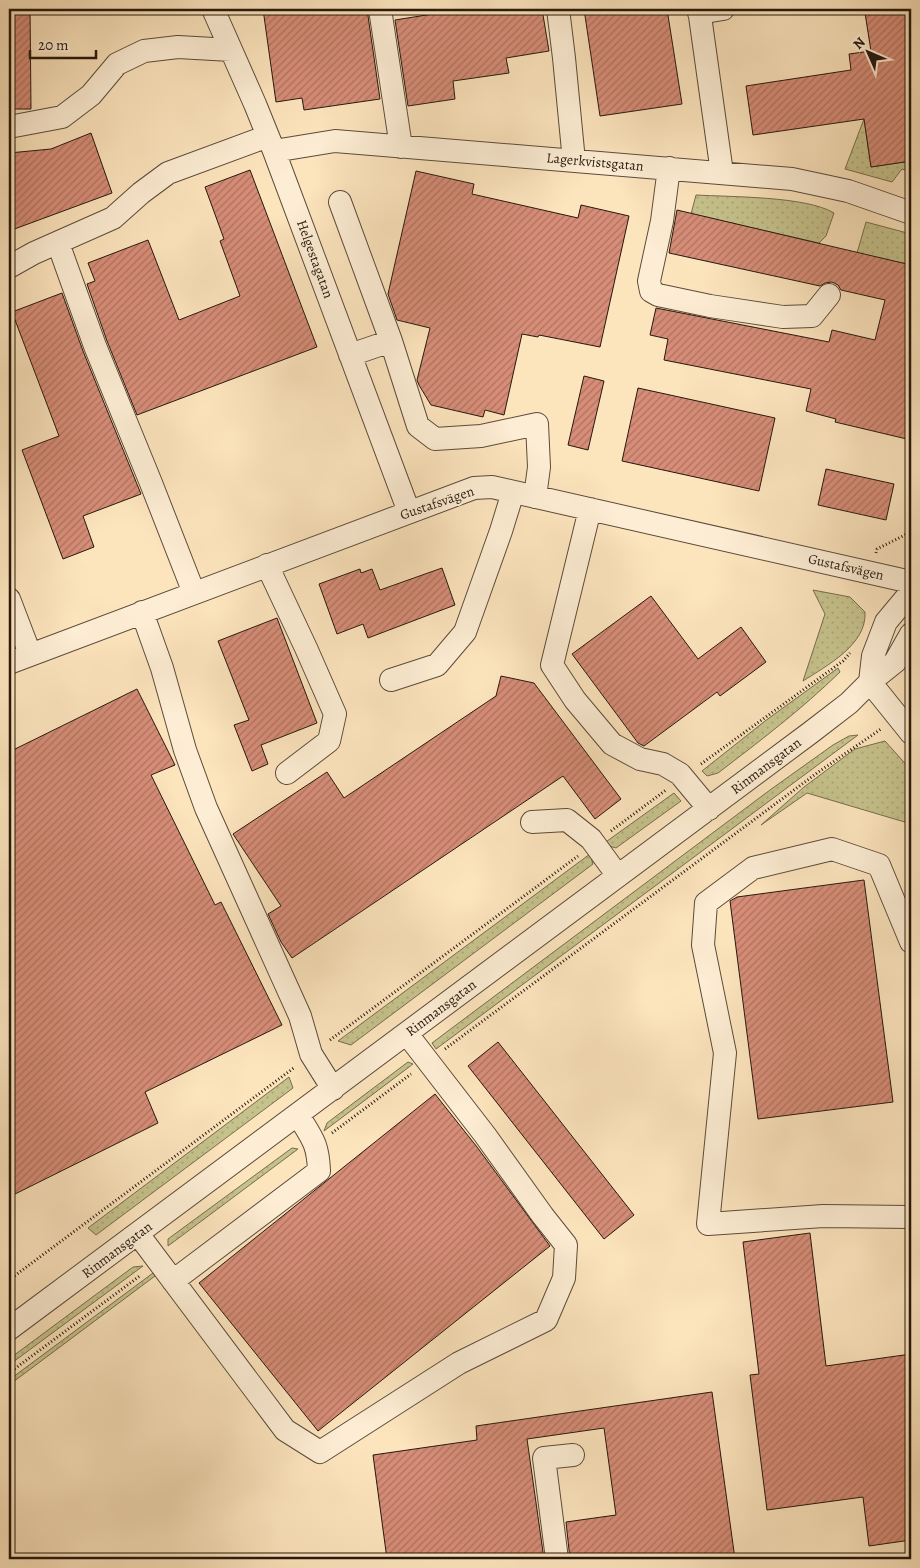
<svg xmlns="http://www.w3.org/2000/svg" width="920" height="1568" viewBox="0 0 920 1568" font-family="Alegreya,serif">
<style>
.grass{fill:url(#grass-dots);stroke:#766d4d}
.building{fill:url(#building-hatch);stroke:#26180e}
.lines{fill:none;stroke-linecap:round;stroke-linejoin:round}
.minor-casing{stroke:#5c4b3a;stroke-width:24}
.path{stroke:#26180e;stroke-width:3;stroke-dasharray:1 2.5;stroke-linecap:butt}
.minor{stroke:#fdedd4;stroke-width:22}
.labels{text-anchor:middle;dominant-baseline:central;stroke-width:4;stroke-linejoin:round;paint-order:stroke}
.street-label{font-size:14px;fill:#26180e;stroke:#fdedd4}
</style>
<defs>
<pattern id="grass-dots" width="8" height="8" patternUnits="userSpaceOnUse" patternTransform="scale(1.25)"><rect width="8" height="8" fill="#c6c28c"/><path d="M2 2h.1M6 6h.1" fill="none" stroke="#aaa678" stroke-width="1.8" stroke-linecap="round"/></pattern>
<pattern id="building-hatch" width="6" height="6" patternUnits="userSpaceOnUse" patternTransform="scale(1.25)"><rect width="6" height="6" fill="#d78d78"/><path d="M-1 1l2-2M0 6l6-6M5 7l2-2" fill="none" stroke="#ae7261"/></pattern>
</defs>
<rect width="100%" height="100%" fill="#fce4bd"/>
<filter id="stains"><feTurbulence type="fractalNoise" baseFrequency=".004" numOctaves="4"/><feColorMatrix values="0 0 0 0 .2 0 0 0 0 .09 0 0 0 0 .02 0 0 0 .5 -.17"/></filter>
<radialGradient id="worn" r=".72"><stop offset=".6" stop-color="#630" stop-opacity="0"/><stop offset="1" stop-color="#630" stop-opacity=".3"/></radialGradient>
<path class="grass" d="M 864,119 L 871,167 L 911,161 L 911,172 L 902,169 L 892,182 L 845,169 Z
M 696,195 C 730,197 806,196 834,213 L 826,236 L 819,243 L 691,214 Z
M 866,222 L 911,234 L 911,265 L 857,253 Z
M 813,590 L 850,597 L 865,612 C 867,645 826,666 803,681 L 825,614 Z
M 838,668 L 840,672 C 802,709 760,741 718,773 L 707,776 L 702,771 L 765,721 Z
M 858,735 L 436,1049 L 432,1043 L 770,790 L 833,745 L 849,736 Z
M 885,741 L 911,770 L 911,845 L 908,823 L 807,793 L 761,825 L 804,787 L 855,749 Z
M 674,793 L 681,801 L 616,848 L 603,844 Z
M 590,854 L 593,864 L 351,1045 L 338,1041 Z
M 408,1062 L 413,1064 L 324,1131 L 327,1123 Z
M 289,1077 L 293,1088 L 96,1235 L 88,1228 Z
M 292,1148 L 298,1149 L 168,1246 L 168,1239 Z
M 143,1266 L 9,1365 L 9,1359 L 133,1267 Z
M 153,1273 L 155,1276 L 9,1385 L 9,1380 Z"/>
<path class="building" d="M 9,9 L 30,9 L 31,109 L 9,109 Z
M 263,9 L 367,9 L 380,99 L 304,110 L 302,98 L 276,102 Z
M 438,9 L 542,9 L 549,51 L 506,58 L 509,73 L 453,81 L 455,99 L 408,106 L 395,20 L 439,13 Z
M 584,9 L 667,9 L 682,104 L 600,116 Z
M 890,9 L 911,9 L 911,161 L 871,167 L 864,119 L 753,135 L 746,86 L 851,70 L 849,54 L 871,51 L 865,13 Z
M 91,133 L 112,193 L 9,231 L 9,153 L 51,149 Z
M 250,170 L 317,347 L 137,415 L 107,341 L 87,284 L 95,281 L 88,263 L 148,240 L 179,320 L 240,296 L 220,241 L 224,239 L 205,187 Z
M 416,171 L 474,184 L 472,194 L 578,218 L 581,205 L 629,216 L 600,347 L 539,335 L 538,337 L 522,334 L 504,415 L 485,410 L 483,417 L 431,405 L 419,385 L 417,380 L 430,328 L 397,320 L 388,294 Z
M 677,210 L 911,265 L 911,393 L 907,412 L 911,413 L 911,440 L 835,422 L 836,419 L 806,411 L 811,389 L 664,360 L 668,339 L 650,335 L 656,308 L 829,342 L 832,330 L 875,340 L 885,300 L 841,290 L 838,285 L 832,282 L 825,283 L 820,286 L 669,253 Z
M 62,293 L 83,351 L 141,494 L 83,516 L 94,547 L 63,559 L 22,450 L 59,436 L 12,312 Z
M 584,376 L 604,381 L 588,450 L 568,445 Z
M 638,388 L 775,418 L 759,491 L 622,461 Z
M 826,469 L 894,484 L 886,520 L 818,505 Z
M 442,568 L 455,605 L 368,638 L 363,624 L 337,634 L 319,584 L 360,569 L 361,573 L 372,569 L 380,590 Z
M 651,596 L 698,659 L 741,627 L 766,662 L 720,696 L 717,692 L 644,746 L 638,743 L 572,654 Z
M 277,618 L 317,723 L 261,745 L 268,764 L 252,771 L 234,725 L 249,720 L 218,641 Z
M 501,676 L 534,683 L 621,799 L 595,819 L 563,776 L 292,958 L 281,942 L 268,914 L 281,906 L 233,834 L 327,772 L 344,798 L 496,696 Z
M 137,689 L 175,765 L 151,775 L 215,905 L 221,902 L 282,1025 L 145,1092 L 158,1123 L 9,1197 L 9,752 Z
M 864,880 L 893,1102 L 758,1119 L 730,901 L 737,897 Z
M 498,1042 L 634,1215 L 604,1239 L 468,1066 Z
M 435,1094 L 477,1147 L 550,1246 L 318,1431 L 199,1283 Z
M 810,1233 L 826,1366 L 911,1354 L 911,1540 L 869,1546 L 863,1497 L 767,1510 L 750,1375 L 759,1374 L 743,1242 Z
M 712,1392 L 735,1559 L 570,1559 L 566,1522 L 616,1515 L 604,1428 L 527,1439 L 544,1559 L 387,1559 L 373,1455 L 477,1440 L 476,1426 Z"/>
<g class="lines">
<defs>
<path id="minor" d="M 213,9 L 255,104 L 274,151 L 409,512
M 380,9 L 401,147
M 558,9 L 564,58 L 574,161
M 699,9 L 722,173
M 699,13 L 723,9
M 9,127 L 62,117 L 91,95 L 117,64 L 144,51 L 178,47 L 231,50
M 274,151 L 335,141 L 792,179 L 848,191 L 911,213
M 669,168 L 662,221 L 649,281 L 651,291 L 658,295 L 710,306 L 783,317 L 812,316 L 829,295
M 340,202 L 391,341 L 418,426 L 435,439 L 481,436 L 537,424 L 539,467 L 535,497
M 58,243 L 95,346 L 151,483 L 194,593
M 9,267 L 34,253 L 113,218 L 141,193 L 168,173 L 268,136
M 350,355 L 391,341
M 590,509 L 552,665 L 575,700 L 612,744 L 640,759 L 663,764 L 680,774 L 709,809
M 267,565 L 306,648 L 335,714 L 329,741 L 287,773
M 9,599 L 30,654
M 142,612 L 162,668 L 185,750 L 206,808 L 300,1016 L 311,1054 L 333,1089
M 9,663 L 474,488 L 492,487 L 911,582
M 391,680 L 437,665 L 465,632 L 501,531 L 513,492
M 870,682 L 873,656 L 886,622 L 911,592
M 870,682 L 911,733
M 532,822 L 567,820 L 591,839 L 618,876
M 911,942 L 879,865 L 832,849 L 753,868 L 706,903 L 703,945 L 725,1053 L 708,1224 L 823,1216 L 911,1217
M 138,1234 L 285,1430 L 320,1452 L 459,1363 L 546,1320 L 564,1278 L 566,1245 L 543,1216 L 485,1135 L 407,1034
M 173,1281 L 319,1171 C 318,1143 312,1138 298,1115
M 9,1329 L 810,733 L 849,703 L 870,682 L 895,662 L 911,634
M 557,1559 L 544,1458 L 573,1455"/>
</defs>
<use href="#minor" class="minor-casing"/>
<path class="path" d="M 876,553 L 877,549 L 907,534 L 911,535
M 701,764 L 843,661 L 850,653
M 611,831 L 666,790
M 330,1040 L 578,856
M 445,1049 L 817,773 L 881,729
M 332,1133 L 411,1074
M 9,1280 L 295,1067
M 9,1373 L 141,1275"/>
<use href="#minor" class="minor"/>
</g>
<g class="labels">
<g class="street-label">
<text transform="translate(595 162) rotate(5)">Lagerkvistsgatan</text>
<text transform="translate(315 259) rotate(70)">Helgestagatan</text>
<text transform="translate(437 503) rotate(-19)">Gustafsvägen</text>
<text transform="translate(846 567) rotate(13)">Gustafsvägen</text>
<text transform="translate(766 766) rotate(-37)">Rinmansgatan</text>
<text transform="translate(441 1008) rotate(-37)">Rinmansgatan</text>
<text transform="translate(117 1250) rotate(-37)">Rinmansgatan</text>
</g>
</g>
<rect width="920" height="1568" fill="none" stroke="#fce4bd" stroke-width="30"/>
<rect x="10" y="10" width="900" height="1548" fill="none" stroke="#26180e" stroke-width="2.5"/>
<rect x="15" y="15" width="890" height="1538" fill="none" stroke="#26180e"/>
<g transform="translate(868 52) rotate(315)" stroke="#fdedd4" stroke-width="4" paint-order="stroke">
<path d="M0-4L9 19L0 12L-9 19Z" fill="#26180e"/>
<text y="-8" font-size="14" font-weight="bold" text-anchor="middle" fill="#26180e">N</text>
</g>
<path d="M30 50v8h66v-8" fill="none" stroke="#26180e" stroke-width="2.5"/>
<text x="38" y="50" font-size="15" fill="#26180e" stroke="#fdedd4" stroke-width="4" paint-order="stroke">20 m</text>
<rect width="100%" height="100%" filter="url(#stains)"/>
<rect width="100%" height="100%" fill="url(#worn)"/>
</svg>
